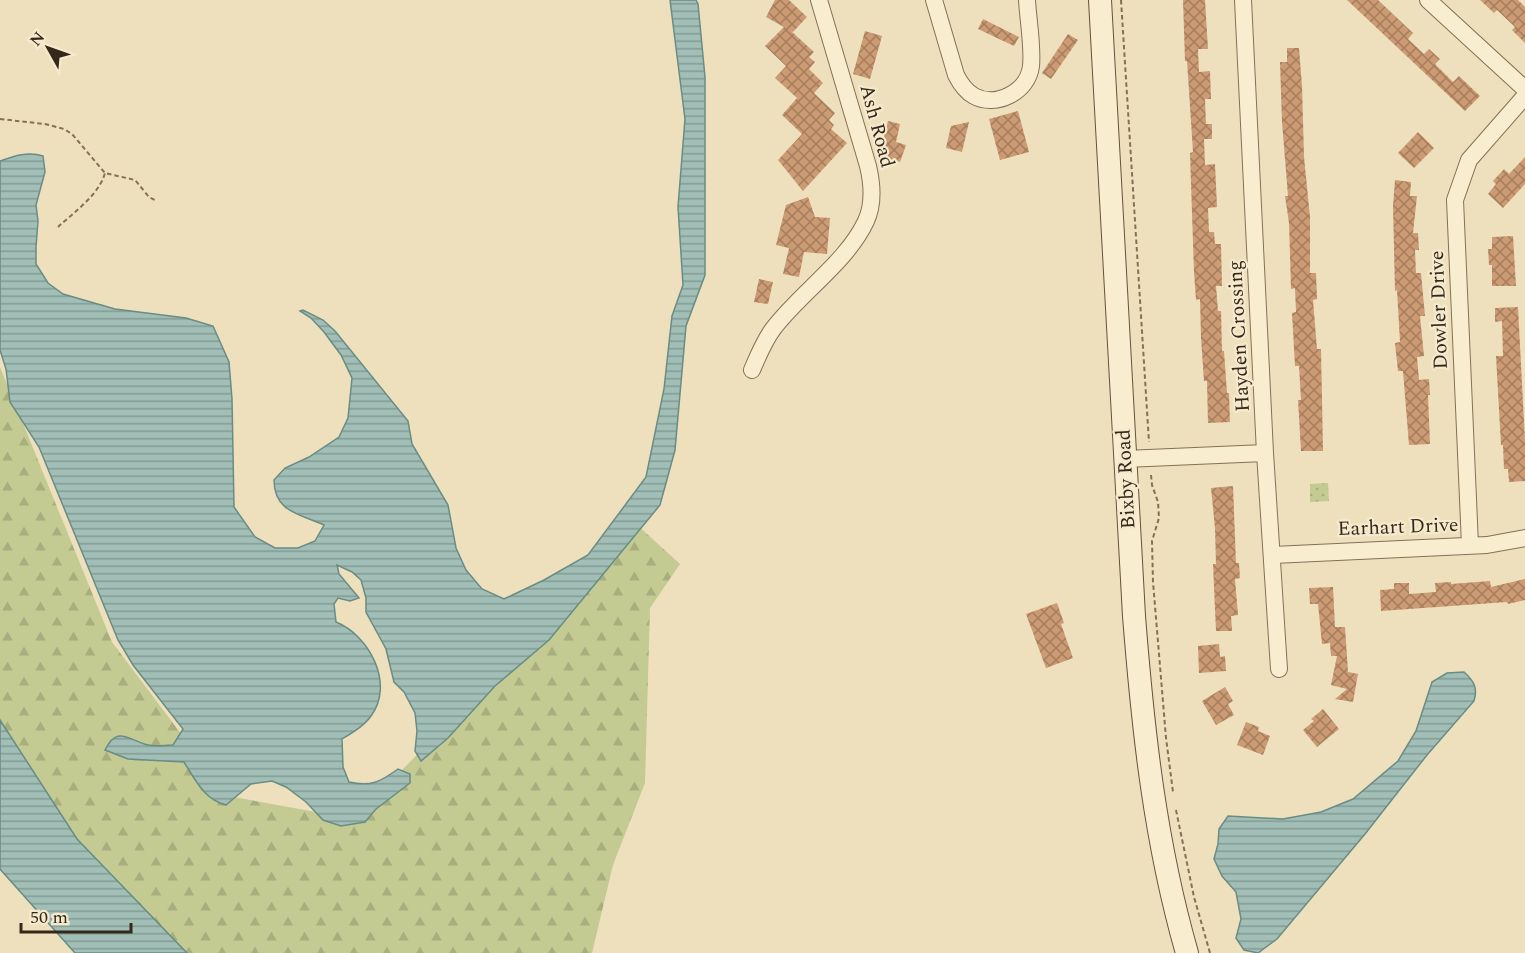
<svg xmlns="http://www.w3.org/2000/svg" width="1525" height="953" viewBox="0 0 1525 953" font-family="Spectral,serif">
<style>
.forest{fill:url(#forest-firs)}
.park{fill:url(#park-dots)}
.water{fill:url(#water-rules);stroke:#698c84;stroke-width:1.5}
.building{fill:url(#building-cross-hatch)}
.lines{fill:none;stroke-linecap:round;stroke-linejoin:round}
.street-casing{stroke:#857056;stroke-width:18}
.secondary-casing{stroke:#67513a;stroke-width:24}
.path{stroke:#857056;stroke-width:2;stroke-dasharray:4.5 3;stroke-linecap:butt}
.street{stroke:#f9edd0;stroke-width:16}
.secondary{stroke:#f9edd0;stroke-width:22}
.labels{text-anchor:middle;dominant-baseline:central;stroke-width:4.5;stroke-linejoin:round;paint-order:stroke}
.street-label{font-size:20px;fill:#35281b;stroke:#f5eacd}
</style>
<defs>
<pattern id="forest-firs" width="22" height="20" patternUnits="userSpaceOnUse" patternTransform="scale(1.5)"><rect width="22" height="20" fill="#c3cb92"/><path d="M5 1l3.5 6h-7zM16 11l3.5 6h-7z" fill="#a8ae7d"/></pattern>
<pattern id="park-dots" width="8" height="8" patternUnits="userSpaceOnUse" patternTransform="scale(1.5)"><rect width="8" height="8" fill="#c3cb92"/><path d="M2 2h.1M6 6h.1" fill="none" stroke="#a8ae7d" stroke-width="1.8" stroke-linecap="round"/></pattern>
<pattern id="water-rules" width="6" height="5" patternUnits="userSpaceOnUse" patternTransform="scale(1.5)"><rect width="6" height="5" fill="#a1bfb7"/><path d="M0 2.5h6" fill="none" stroke="#849b94"/></pattern>
<pattern id="building-cross-hatch" width="8" height="8" patternUnits="userSpaceOnUse" patternTransform="scale(1.5)"><rect width="8" height="8" fill="#cc9a73"/><path d="M0 0l8 8M0 8l8-8" fill="none" stroke="#a67e5e"/></pattern>
</defs>
<rect width="100%" height="100%" fill="#eee0bd"/>
<path class="forest" d="M 0,367 L 112,642 L 228,796 L 354,819 L 551,618 L 634,522 L 680,564 L 650,608 L 645,783 L 613,865 L 592,953 L 187,953 L 77,839 L 0,720 Z"/>
<path class="park" d="M 1328,483 L 1329,501 L 1310,502 L 1310,484 Z"/>
<path class="water" d="M 670,0 L 696,0 L 698,4 L 705,77 L 705,275 L 686,326 L 675,450 L 660,505 L 549,640 L 495,686 L 448,738 L 421,761 L 415,751 L 417,731 L 415,713 L 404,692 L 394,682 L 386,649 L 366,612 L 366,598 L 361,580 L 352,572 L 337,565 L 339,574 L 359,598 L 350,601 L 338,598 L 334,604 L 336,622 C 369,635 395,684 371,716 C 364,726 352,733 342,739 L 343,767 L 349,782 C 371,787 380,782 398,769 L 410,774 L 410,783 L 376,809 L 365,822 L 341,826 L 323,820 L 306,802 L 286,787 L 272,781 L 251,784 L 226,805 C 204,799 196,781 184,762 L 128,759 L 105,750 C 118,724 129,741 148,745 C 155,747 165,745 173,745 L 183,729 L 133,665 L 118,640 L 39,447 L 10,402 L 6,369 L 0,350 L 0,161 C 14,156 28,151 43,156 L 45,172 L 36,205 L 38,221 L 36,247 L 36,264 L 48,283 L 63,294 L 115,309 L 186,318 L 213,326 L 229,362 L 232,399 L 234,507 L 255,537 L 275,548 L 298,548 L 315,541 L 324,525 C 300,514 274,512 274,480 L 285,468 L 309,457 L 339,437 L 348,418 L 352,378 L 341,355 L 324,332 L 311,318 L 300,311 L 303,310 L 323,320 L 335,331 L 408,421 L 412,444 L 448,505 L 456,548 L 466,570 L 482,589 L 504,599 L 544,580 L 588,555 L 646,477 L 664,389 L 672,316 L 683,285 L 678,207 L 685,119 Z
M 1464,672 C 1474,681 1478,688 1474,701 L 1427,755 L 1365,834 L 1277,939 L 1258,953 L 1244,950 L 1236,938 L 1241,919 L 1236,892 L 1222,876 L 1214,859 L 1218,844 L 1219,829 L 1228,816 L 1283,819 L 1321,812 L 1353,799 L 1398,761 L 1416,731 L 1432,682 L 1447,673 Z
M 0,720 L 77,839 L 187,953 L 75,953 L 0,869 Z"/>
<path class="building" d="M 775,0 L 789,0 L 807,17 L 793,32 L 791,31 L 814,52 L 809,57 L 815,62 L 809,69 L 823,83 L 814,93 L 835,113 L 829,120 L 834,125 L 831,129 L 847,143 L 803,191 L 778,160 L 802,134 L 782,115 L 797,98 L 775,78 L 786,66 L 765,46 L 784,27 L 766,17 Z
M 1183,0 L 1205,0 L 1208,49 L 1198,49 L 1199,72 L 1210,71 L 1211,99 L 1205,99 L 1206,124 L 1212,124 L 1212,139 L 1204,139 L 1205,165 L 1215,164 L 1217,207 L 1208,208 L 1209,232 L 1214,232 L 1215,244 L 1221,244 L 1222,286 L 1216,286 L 1218,311 L 1221,311 L 1222,351 L 1224,351 L 1227,393 L 1229,393 L 1230,422 L 1208,423 L 1207,381 L 1204,381 L 1201,338 L 1200,299 L 1196,300 L 1194,272 L 1190,153 L 1193,152 L 1187,61 L 1185,61 Z
M 1347,0 L 1378,0 L 1413,33 L 1408,39 L 1424,54 L 1429,49 L 1440,59 L 1435,64 L 1453,82 L 1459,76 L 1480,96 L 1465,111 Z
M 1480,0 L 1518,0 L 1525,7 L 1525,43 L 1512,30 L 1515,27 L 1497,10 L 1494,13 Z
M 983,19 L 1019,37 L 1014,46 L 978,29 Z
M 865,31 L 882,36 L 870,79 L 853,74 Z
M 1068,34 L 1078,40 L 1051,79 L 1042,73 Z
M 1287,48 L 1299,48 L 1302,86 L 1304,157 L 1310,217 L 1310,273 L 1316,273 L 1317,299 L 1313,300 L 1317,349 L 1321,349 L 1323,451 L 1301,451 L 1298,400 L 1301,400 L 1299,366 L 1295,366 L 1292,313 L 1296,312 L 1295,288 L 1291,289 L 1289,223 L 1285,196 L 1288,196 L 1282,122 L 1280,62 L 1287,62 Z
M 1018,111 L 1029,152 L 1000,160 L 989,119 Z
M 888,121 L 900,124 L 896,142 L 906,145 L 900,162 L 882,157 L 878,162 Z
M 969,122 L 962,152 L 946,148 L 951,126 Z
M 1418,132 L 1434,148 L 1414,168 L 1398,153 Z
M 1525,157 L 1525,184 L 1503,208 L 1488,194 L 1496,184 L 1493,181 L 1504,169 L 1509,174 Z
M 1395,180 L 1411,182 L 1410,196 L 1417,196 L 1413,233 L 1418,233 L 1419,250 L 1415,250 L 1416,273 L 1421,273 L 1425,316 L 1420,316 L 1424,356 L 1417,357 L 1419,380 L 1429,379 L 1430,395 L 1428,395 L 1430,444 L 1409,445 L 1403,371 L 1398,371 L 1395,343 L 1400,342 L 1397,290 L 1395,291 L 1393,206 Z
M 808,197 L 815,217 L 830,218 L 827,254 L 804,252 L 799,277 L 783,274 L 789,248 L 776,245 L 786,205 Z
M 1513,236 L 1516,286 L 1492,286 L 1492,265 L 1489,265 L 1488,249 L 1492,249 L 1492,237 Z
M 759,279 L 773,282 L 768,304 L 754,302 Z
M 1518,307 L 1525,441 L 1525,481 L 1509,482 L 1508,469 L 1504,469 L 1503,445 L 1501,445 L 1496,356 L 1503,356 L 1502,321 L 1495,322 L 1495,308 Z
M 1233,486 L 1236,563 L 1239,563 L 1240,578 L 1235,579 L 1238,615 L 1231,616 L 1232,631 L 1216,631 L 1213,564 L 1216,564 L 1215,528 L 1211,488 Z
M 1525,579 L 1525,600 L 1508,604 L 1507,602 L 1381,611 L 1380,590 L 1394,589 L 1394,583 L 1409,583 L 1409,594 L 1436,592 L 1435,583 L 1451,582 L 1451,584 L 1490,581 L 1491,587 Z
M 1333,587 L 1335,627 L 1345,627 L 1348,672 L 1358,674 L 1353,702 L 1335,699 L 1347,689 L 1331,685 L 1337,656 L 1331,656 L 1330,643 L 1322,644 L 1318,604 L 1310,604 L 1309,588 Z
M 1057,603 L 1064,623 L 1061,624 L 1073,658 L 1046,668 L 1026,614 Z
M 1219,644 L 1220,657 L 1225,656 L 1226,671 L 1199,673 L 1198,646 Z
M 1225,687 L 1233,701 L 1228,704 L 1234,715 L 1216,725 L 1202,701 Z
M 1323,709 L 1339,729 L 1317,747 L 1303,730 L 1314,721 L 1311,719 Z
M 1246,722 L 1259,727 L 1258,731 L 1270,736 L 1263,755 L 1237,745 Z"/>
<g class="lines">
<defs>
<path id="street" d="M 934,0 L 956,75 C 960,83 965,91 974,96 C 996,108 1028,92 1031,66 C 1033,47 1028,19 1027,0
M 1243,0 L 1265,453 L 1279,669
M 1428,0 L 1525,89
M 752,370 C 758,356 764,341 773,329 C 800,293 847,262 866,221 C 874,204 872,183 868,166 L 819,0
M 1125,459 L 1265,453
M 1470,545 L 1455,200 L 1469,160 L 1525,96
M 1273,555 L 1487,545 L 1525,538"/>
<path id="secondary" d="M 1100,0 L 1134,616 C 1143,730 1155,842 1187,953"/>
</defs>
<use href="#street" class="street-casing"/>
<use href="#secondary" class="secondary-casing"/>
<path class="path" d="M 1121,0 L 1149,442
M 0,119 L 45,124 L 64,129 L 72,134 L 105,173 L 135,180 L 149,197 L 155,200
M 58,227 C 74,212 99,195 105,173
M 1151,475 L 1152,485 L 1158,502 L 1159,518 L 1152,541 L 1153,582 L 1166,738 L 1173,792
M 1176,810 L 1194,897 L 1210,953"/>
<use href="#street" class="street"/>
<use href="#secondary" class="secondary"/>
</g>
<g class="labels">
<g class="street-label">
<text transform="translate(877 126) rotate(75)">Ash Road</text>
<text transform="translate(1439 310) rotate(-92)">Dowler Drive</text>
<text transform="translate(1239 336) rotate(-93)">Hayden Crossing</text>
<text transform="translate(1126 479) rotate(-93)">Bixby Road</text>
<text transform="translate(1398 527) rotate(-2)">Earhart Drive</text>
</g>
</g>
<g transform="translate(48 48) rotate(310)" stroke="#f5eacd" stroke-width="4.5" paint-order="stroke">
<path d="M0-4.5L10 22L0 15L-10 22Z" fill="#35281b"/>
<text y="-9" font-size="16" font-weight="bold" text-anchor="middle" fill="#35281b">N</text>
</g>
<path d="M21 923v9h110v-9" fill="none" stroke="#35281b" stroke-width="3"/>
<text x="30" y="923" font-size="18" fill="#35281b" stroke="#f5eacd" stroke-width="4.5" paint-order="stroke">50 m</text>
</svg>
